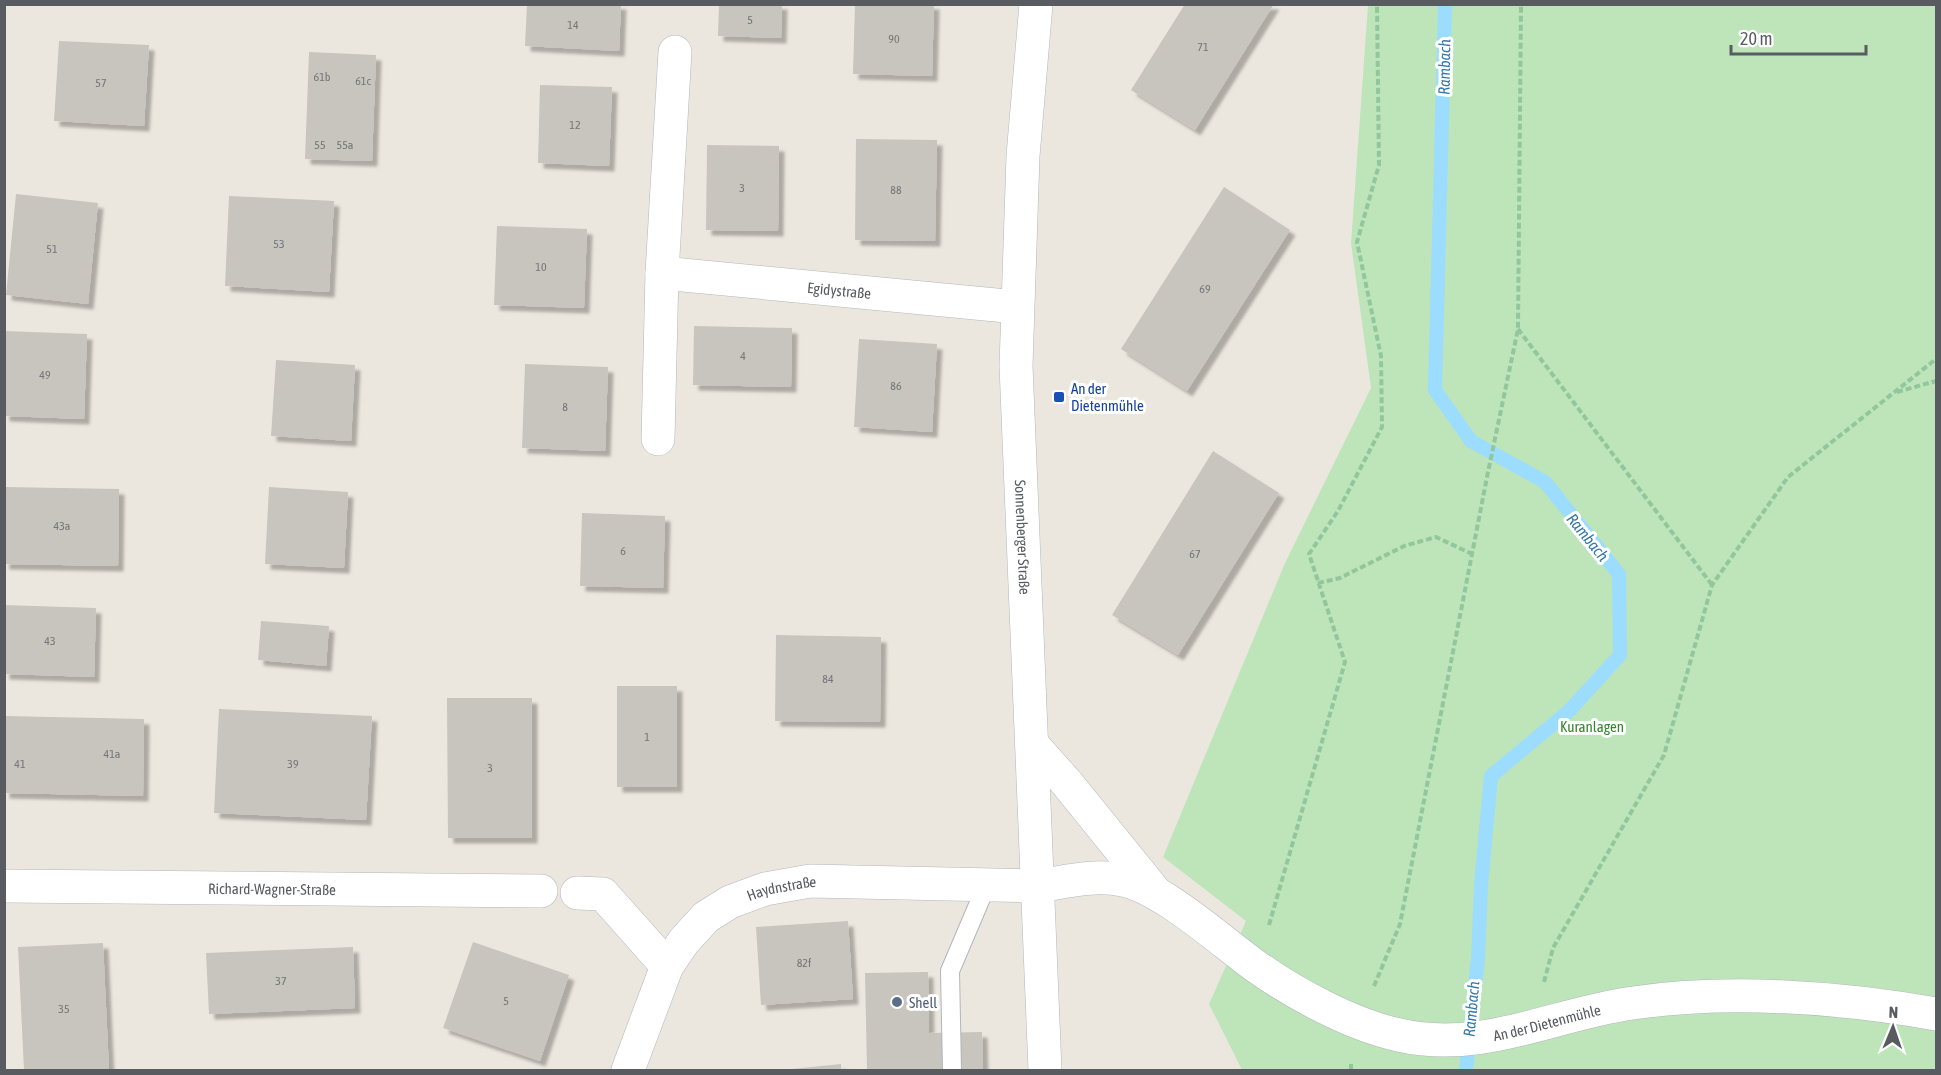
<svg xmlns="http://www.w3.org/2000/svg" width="1941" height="1075" viewBox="0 0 1941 1075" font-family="'Asap Condensed',sans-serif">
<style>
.green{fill:#bde5b9}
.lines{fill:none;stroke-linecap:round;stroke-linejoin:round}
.stream{stroke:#9bdcff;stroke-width:14}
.building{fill:#c8c4be;filter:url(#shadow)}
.service-casing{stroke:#b2b6ba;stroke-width:20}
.minor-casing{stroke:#b2b6ba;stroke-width:34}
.tertiary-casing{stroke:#b2b6ba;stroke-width:34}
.secondary-casing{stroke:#b2b7bc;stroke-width:34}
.path{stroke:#92c69c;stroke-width:4;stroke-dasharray:6 3;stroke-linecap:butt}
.service{stroke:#fff;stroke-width:18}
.minor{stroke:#fff;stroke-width:33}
.tertiary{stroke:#fff;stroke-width:33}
.secondary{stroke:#fff;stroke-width:33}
.transit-dot{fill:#1a4fb4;stroke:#fff;stroke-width:2}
.service-dot{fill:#5c6f8a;stroke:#fff;stroke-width:2}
.labels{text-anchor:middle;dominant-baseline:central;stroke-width:6;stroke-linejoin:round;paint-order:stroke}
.number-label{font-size:12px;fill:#747678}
.street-label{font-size:15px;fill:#585c60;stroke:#fff}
.transit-label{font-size:15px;fill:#164399;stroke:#fff;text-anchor:start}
.park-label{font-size:15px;fill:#358532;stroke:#fff}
.service-label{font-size:15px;fill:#4e5e75;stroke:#fff;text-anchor:start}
.water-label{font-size:16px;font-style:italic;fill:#3578a9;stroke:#fff}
</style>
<defs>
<filter id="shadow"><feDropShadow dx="5.5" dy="5.5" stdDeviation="1.5" flood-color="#0004"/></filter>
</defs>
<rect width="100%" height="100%" fill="#ece7de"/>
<path class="green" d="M 1368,5 L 1936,5 L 1936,1070 L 1242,1070 L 1209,1004 L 1246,921 L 1163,857 L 1285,563 L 1371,388 L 1351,243 Z"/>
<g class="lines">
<path class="stream" d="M 1445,4 L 1435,390 L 1471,441 L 1545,482 L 1619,574 L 1620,655 L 1569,711 L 1491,776 L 1481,885 L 1478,959 L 1466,1070"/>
</g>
<path class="building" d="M 527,4 L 621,4 L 619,51 L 525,46 Z
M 719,4 L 782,4 L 781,38 L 718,36 Z
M 855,4 L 934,4 L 932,76 L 853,74 Z
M 1185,4 L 1274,4 L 1195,130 L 1131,90 Z
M 59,41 L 149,45 L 144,126 L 54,121 Z
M 309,52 L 376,55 L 372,161 L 305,159 Z
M 540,85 L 612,87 L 609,166 L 538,163 Z
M 856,139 L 937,140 L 935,241 L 855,240 Z
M 707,145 L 779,146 L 778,231 L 706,230 Z
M 1224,187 L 1290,230 L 1187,391 L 1121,349 Z
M 16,194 L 98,203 L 88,304 L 6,295 Z
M 229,196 L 334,201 L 329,292 L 225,286 Z
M 497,226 L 587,229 L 584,308 L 494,305 Z
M 694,326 L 792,328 L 791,387 L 693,385 Z
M 4,331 L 87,334 L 84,419 L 4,416 Z
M 859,339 L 937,344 L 932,432 L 854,427 Z
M 276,360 L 355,365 L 351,441 L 271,436 Z
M 525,364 L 608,367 L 605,451 L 522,448 Z
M 1213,451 L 1279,493 L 1178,655 L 1112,615 Z
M 4,487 L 119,489 L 118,566 L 4,564 Z
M 269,487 L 348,492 L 344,568 L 265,564 Z
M 582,513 L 665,516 L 663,588 L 580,586 Z
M 4,605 L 96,608 L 94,677 L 4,674 Z
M 261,621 L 329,626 L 326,666 L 258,660 Z
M 776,635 L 881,637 L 880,722 L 775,721 Z
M 617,686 L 677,686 L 677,787 L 617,787 Z
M 447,698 L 532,698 L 532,838 L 448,838 Z
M 219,709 L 372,716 L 366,820 L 214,813 Z
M 5,716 L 144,719 L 143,796 L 4,793 Z
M 848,921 L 853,999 L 761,1005 L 756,927 Z
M 473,942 L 569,975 L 540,1061 L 443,1028 Z
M 103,943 L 109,1070 L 24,1070 L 18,947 Z
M 353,947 L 355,1008 L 209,1014 L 206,953 Z
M 928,972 L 929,1033 L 982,1032 L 983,1070 L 867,1070 L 865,973 Z
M 841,1064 L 841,1070 L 792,1070 L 792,1069 Z"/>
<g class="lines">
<defs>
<path id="service" d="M 952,1070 L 950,971 L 987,884"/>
<g id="minor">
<path id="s1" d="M 662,273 L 1017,307"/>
<path d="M 658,439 L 662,273 L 675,52"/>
<path id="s2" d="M 4,886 L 541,891"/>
<path d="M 577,893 L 603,894 L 667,966"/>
<path id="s3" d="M 628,1070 L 667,966 L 684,941 L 706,917 L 730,902 L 765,889 L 810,881 L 1038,886"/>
</g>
<g id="tertiary">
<path d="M 1032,744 L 1066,782 L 1155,892"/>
<path id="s4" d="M 1038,886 C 1066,882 1094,874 1123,880 C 1161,887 1221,941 1254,965 C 1293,993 1352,1025 1399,1035 C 1482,1054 1553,1014 1633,1003 C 1729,989 1841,997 1936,1014"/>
</g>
<g id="secondary">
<path id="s5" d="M 1036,4 L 1023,156 L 1016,366 L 1045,1070"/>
</g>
</defs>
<use href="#service" class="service-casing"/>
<use href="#minor" class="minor-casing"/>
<use href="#tertiary" class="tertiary-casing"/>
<use href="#secondary" class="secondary-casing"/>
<path class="path" d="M 1518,329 L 1712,585
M 1897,392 L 1936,381
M 1318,583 L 1340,578 L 1404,546 L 1436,537 L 1472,554
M 1269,925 L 1345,662 L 1309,554 L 1338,511 L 1382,427 L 1381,356 L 1357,242 L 1379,165 L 1377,4
M 1544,982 L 1553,948 L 1664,755 L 1712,585 L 1788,477 L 1936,359
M 1374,986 L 1400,924 L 1487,477 L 1518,329 L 1521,4
M 1351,1070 L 1351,1062"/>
<use href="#service" class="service"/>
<use href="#minor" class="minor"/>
<use href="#tertiary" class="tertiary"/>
<use href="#secondary" class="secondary"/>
</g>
<rect class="transit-dot" x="1053" y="391" width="12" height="12" rx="3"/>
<circle class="service-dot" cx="897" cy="1002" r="6"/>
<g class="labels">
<g class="number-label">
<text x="750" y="20">5</text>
<text x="573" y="25">14</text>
<text x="894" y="39">90</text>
<text x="1203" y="47">71</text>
<text x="322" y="77">61b</text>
<text x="363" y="81">61c</text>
<text x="101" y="83">57</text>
<text x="575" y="125">12</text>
<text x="320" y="145">55</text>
<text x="345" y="145">55a</text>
<text x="742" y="188">3</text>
<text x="896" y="190">88</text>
<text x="279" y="244">53</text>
<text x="52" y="249">51</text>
<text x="541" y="267">10</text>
<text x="1205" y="289">69</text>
<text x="743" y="356">4</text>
<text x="45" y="375">49</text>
<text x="896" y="386">86</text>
<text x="565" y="407">8</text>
<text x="62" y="526">43a</text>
<text x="623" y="551">6</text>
<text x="1195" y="554">67</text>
<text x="50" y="641">43</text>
<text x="828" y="679">84</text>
<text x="647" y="737">1</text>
<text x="112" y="754">41a</text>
<text x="20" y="764">41</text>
<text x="293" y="764">39</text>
<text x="490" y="768">3</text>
<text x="804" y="963">82f</text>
<text x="281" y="981">37</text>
<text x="506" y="1001">5</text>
<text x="64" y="1009">35</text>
</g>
<g class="street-label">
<text stroke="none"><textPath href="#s1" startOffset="178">Egidystraße</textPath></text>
<text stroke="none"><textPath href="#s5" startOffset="534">Sonnenberger Straße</textPath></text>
<text stroke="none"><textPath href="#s2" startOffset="268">Richard-Wagner-Straße</textPath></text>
<text stroke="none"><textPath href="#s3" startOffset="256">Haydnstraße</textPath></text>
<text stroke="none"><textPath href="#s4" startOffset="555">An der Dietenmühle</textPath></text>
</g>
<g class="transit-label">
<text x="1071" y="388">An der<tspan x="1071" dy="17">Dietenmühle</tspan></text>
</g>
<g class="park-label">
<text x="1592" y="726">Kuranlagen</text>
</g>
<g class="service-label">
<text x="909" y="1002">Shell</text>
</g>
<g class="water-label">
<text transform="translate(1444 67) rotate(-89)">Rambach</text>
<text transform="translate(1588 537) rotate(51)">Rambach</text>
<text transform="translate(1471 1009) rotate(-85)">Rambach</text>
</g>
</g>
<rect width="1941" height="1075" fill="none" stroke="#585c60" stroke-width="12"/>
<g transform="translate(1893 1027) rotate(2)" stroke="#ffffff" stroke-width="4.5" paint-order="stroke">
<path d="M0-4.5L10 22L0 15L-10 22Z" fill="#585c60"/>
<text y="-9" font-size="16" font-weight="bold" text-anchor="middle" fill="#585c60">N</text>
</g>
<path d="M1731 45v9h135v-9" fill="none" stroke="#585c60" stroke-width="3"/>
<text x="1740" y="45" font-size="18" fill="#585c60" stroke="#ffffff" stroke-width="4.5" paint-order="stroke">20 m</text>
</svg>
